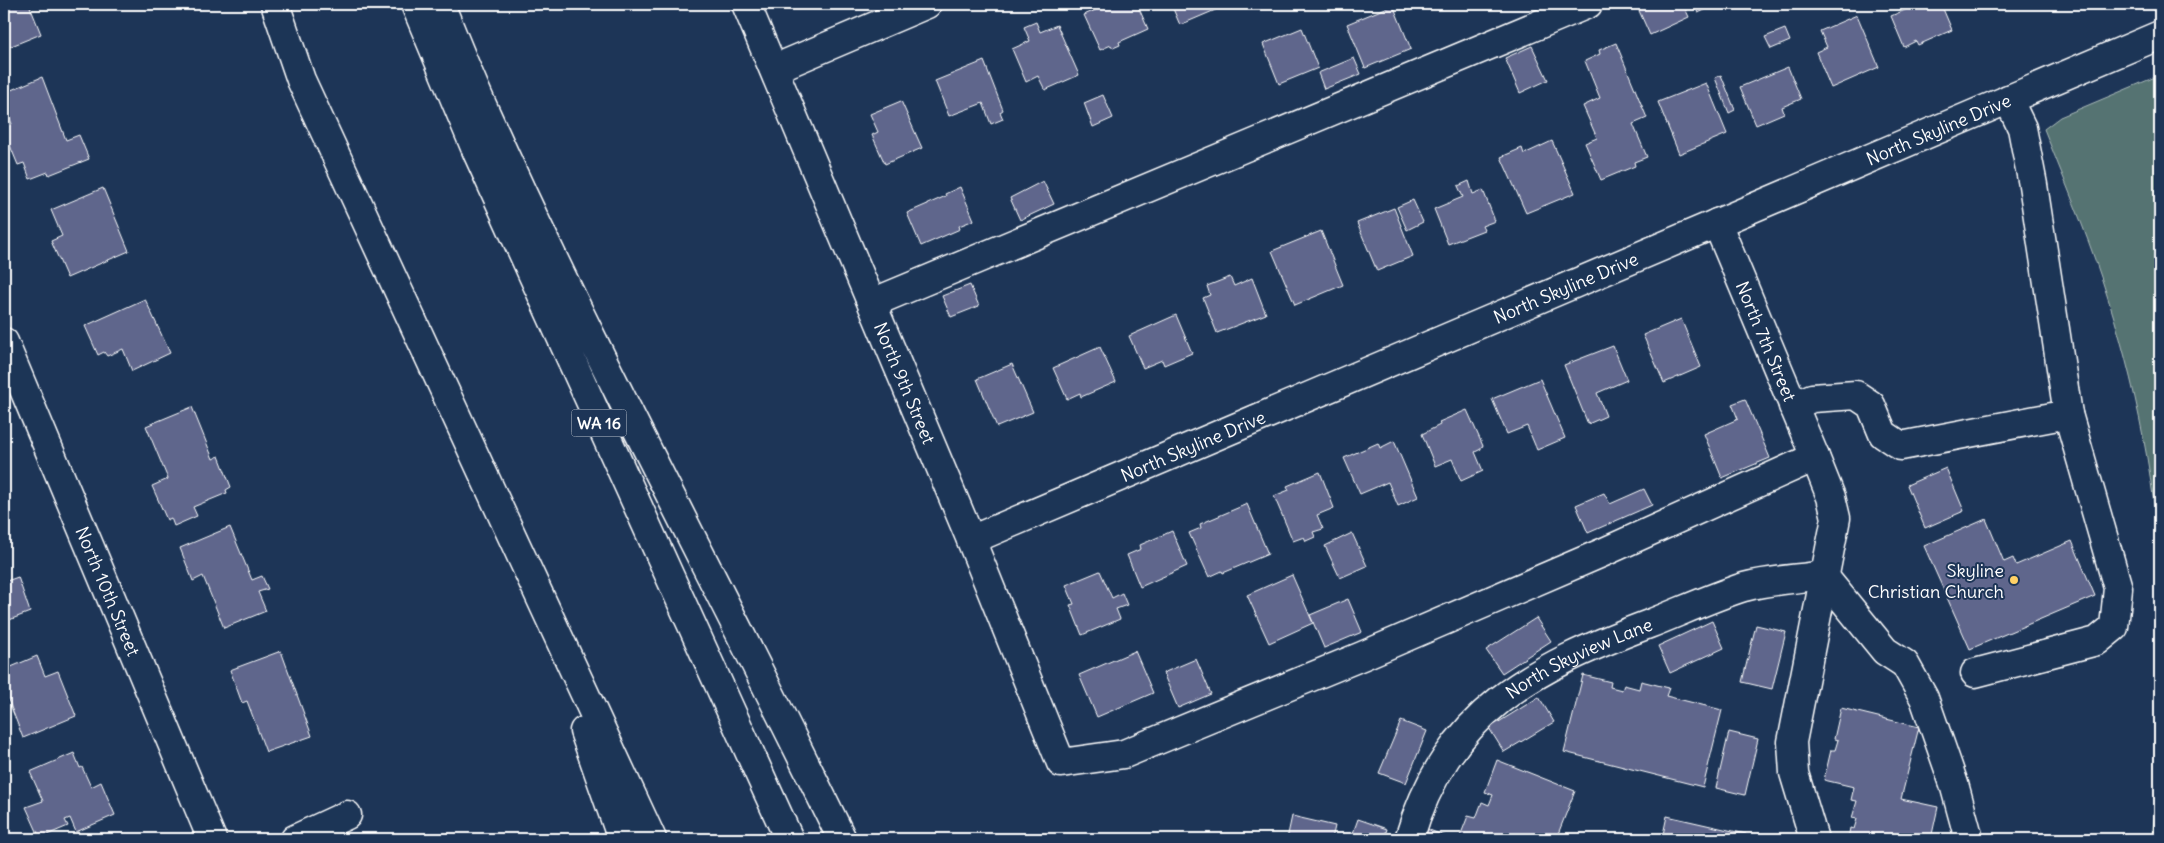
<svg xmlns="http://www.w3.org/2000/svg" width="2164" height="843" viewBox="0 0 2164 843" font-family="Delius,sans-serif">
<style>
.green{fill:#547372;stroke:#aab9b8}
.building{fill:#5f668c;stroke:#fff}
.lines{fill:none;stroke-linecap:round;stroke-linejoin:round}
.minor-casing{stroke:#fff;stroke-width:31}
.highway-casing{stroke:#fff;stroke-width:31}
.minor{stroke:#1d3557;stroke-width:28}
.highway{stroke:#1d3557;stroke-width:28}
.poi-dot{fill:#ffd166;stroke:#1d3557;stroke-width:2}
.labels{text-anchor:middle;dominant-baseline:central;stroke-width:4;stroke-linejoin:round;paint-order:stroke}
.shield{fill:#1d3557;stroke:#bbc2cd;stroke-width:1}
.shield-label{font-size:16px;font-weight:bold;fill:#fff}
.street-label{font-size:18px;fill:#fff;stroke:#1d3557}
.poi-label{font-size:18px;fill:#fff;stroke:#1d3557;text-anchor:end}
</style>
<rect width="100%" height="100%" fill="#1d3557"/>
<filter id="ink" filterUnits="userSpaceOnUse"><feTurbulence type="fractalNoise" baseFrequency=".02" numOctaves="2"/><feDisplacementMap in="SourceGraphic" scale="10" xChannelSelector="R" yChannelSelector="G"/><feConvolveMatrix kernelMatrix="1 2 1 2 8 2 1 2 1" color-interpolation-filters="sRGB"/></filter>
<g filter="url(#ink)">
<path class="green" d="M 2160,75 L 2160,558 C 2151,451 2126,343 2089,243 C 2075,205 2059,167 2044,129 L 2060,117 Z
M 2160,757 L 2160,839 L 2152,839 Z"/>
<path class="building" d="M 4,4 L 29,4 L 41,34 L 4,49 Z
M 1109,4 L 1137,4 L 1148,29 L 1119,42 L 1120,45 L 1113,48 L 1111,45 L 1100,50 L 1084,15 Z
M 1171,4 L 1227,4 L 1227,5 L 1180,25 Z
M 1636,4 L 1683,4 L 1689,17 L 1650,35 Z
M 1694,4 L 1718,4 L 1698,13 Z
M 1919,4 L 1941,4 L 1952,30 L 1918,45 L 1916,41 L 1904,47 L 1891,16 Z
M 1393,5 L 1411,49 L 1365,68 L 1347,24 Z
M 1857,15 L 1879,67 L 1831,88 L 1816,52 L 1827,47 L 1820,31 Z
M 1036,22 L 1040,32 L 1057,25 L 1079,75 L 1045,90 L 1038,76 L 1026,82 L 1012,49 L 1030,41 L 1024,27 Z
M 1302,28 L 1318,68 L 1279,84 L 1263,44 Z
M 1785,29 L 1790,41 L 1771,49 L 1765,37 Z
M 1616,43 L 1647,118 L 1633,124 L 1647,157 L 1634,162 L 1635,166 L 1601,180 L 1585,143 L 1597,138 L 1583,106 L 1600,98 L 1585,61 L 1600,54 L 1599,50 Z
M 1532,46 L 1548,80 L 1520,93 L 1505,58 Z
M 1354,58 L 1361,74 L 1324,89 L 1318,73 Z
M 984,61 L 1003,110 L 1000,112 L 1003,119 L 991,124 L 983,103 L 949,116 L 935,81 Z
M 1788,67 L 1801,99 L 1782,107 L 1784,113 L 1756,125 L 1740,87 Z
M 1721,75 L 1735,110 L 1729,113 L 1715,78 Z
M 42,77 L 66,140 L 79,135 L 89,159 L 49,175 L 48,172 L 30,179 L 24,163 L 18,165 L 4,131 L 4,127 L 12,124 L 4,103 L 4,93 Z
M 1706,83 L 1727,134 L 1679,154 L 1658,102 Z
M 1103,95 L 1113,118 L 1093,127 L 1084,103 Z
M 901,101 L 922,148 L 885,164 L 872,135 L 878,132 L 870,114 Z
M 1552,141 L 1575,193 L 1526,213 L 1501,157 L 1522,148 L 1524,154 Z
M 1043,181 L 1054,204 L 1020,220 L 1010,198 Z
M 1469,181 L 1473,194 L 1483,190 L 1495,221 L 1482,226 L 1484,230 L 1448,244 L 1434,209 L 1463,197 L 1458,186 Z
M 960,187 L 974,220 L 959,226 L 960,229 L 921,246 L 907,213 L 946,196 L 945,194 Z
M 103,188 L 129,251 L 67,278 L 51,241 L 62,236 L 51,210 Z
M 1413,200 L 1423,222 L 1407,230 L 1397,207 Z
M 1394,208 L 1413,256 L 1377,271 L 1357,223 Z
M 1321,231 L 1343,285 L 1295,305 L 1272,251 Z
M 1230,277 L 1234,286 L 1252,278 L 1266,314 L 1217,333 L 1203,298 L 1210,295 L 1207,286 Z
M 970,285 L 979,306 L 951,317 L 942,296 Z
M 145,299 L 170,353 L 132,371 L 123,349 L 107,356 L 104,352 L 98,355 L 85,326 Z
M 1176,315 L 1192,353 L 1164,365 L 1162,360 L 1143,368 L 1129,336 Z
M 1681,319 L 1701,367 L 1664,383 L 1643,335 Z
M 1613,346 L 1627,380 L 1597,393 L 1606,416 L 1588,424 L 1564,365 Z
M 1100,347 L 1116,382 L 1081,397 L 1080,393 L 1067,399 L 1053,368 Z
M 1012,364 L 1033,412 L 997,427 L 977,379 Z
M 1540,379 L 1565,438 L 1537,450 L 1527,426 L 1507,434 L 1492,399 Z
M 1745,399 L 1770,458 L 1722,478 L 1704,434 L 1738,419 L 1732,404 Z
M 192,407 L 213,459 L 219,456 L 231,487 L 226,490 L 227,493 L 193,507 L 197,516 L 174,526 L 171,518 L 167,520 L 152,486 L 168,479 L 146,426 Z
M 1467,410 L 1483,446 L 1481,447 L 1481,449 L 1475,452 L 1483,471 L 1461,481 L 1452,459 L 1435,466 L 1422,434 L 1440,425 L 1439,422 Z
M 1394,441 L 1418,497 L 1398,506 L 1388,482 L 1360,494 L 1344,458 L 1378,443 L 1380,448 Z
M 1946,468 L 1964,511 L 1925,528 L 1907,485 Z
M 1320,472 L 1334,508 L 1317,515 L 1323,529 L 1313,532 L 1315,537 L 1306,541 L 1304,537 L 1293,541 L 1274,496 L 1289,490 L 1287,486 Z
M 1644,489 L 1652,505 L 1588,533 L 1576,505 L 1604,493 L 1610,504 Z
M 1247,504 L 1268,554 L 1223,573 L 1222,571 L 1209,577 L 1189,533 L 1201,528 L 1200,524 Z
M 1986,519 L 2004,562 L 2013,558 L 2016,565 L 2072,541 L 2095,596 L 1970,649 L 1924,546 Z
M 230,527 L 252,580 L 262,576 L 268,589 L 258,592 L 266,611 L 224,628 L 203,576 L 193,581 L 180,548 Z
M 1172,531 L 1187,566 L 1140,587 L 1127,555 L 1141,549 L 1140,545 Z
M 1352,533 L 1367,566 L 1340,578 L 1325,546 Z
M 1100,571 L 1112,598 L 1122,593 L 1127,605 L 1116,609 L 1120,619 L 1082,635 L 1070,605 L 1074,604 L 1066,585 Z
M 1292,575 L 1313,623 L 1269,643 L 1247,595 Z
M 18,577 L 30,612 L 4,622 L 4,582 Z
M 1348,599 L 1362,632 L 1324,648 L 1310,615 Z
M 1536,618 L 1551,641 L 1502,673 L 1486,650 Z
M 1712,621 L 1724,648 L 1670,673 L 1658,646 Z
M 1756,625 L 1786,632 L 1772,689 L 1742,682 Z
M 281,651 L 312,736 L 266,752 L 247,701 L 242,703 L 230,670 Z
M 1135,651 L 1153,693 L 1097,717 L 1079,675 Z
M 37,656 L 45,676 L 58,671 L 76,716 L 23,738 L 4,689 L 4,670 Z
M 1196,659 L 1211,694 L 1178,708 L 1163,673 Z
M 1583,675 L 1611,682 L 1610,687 L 1622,690 L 1624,685 L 1639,689 L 1641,681 L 1669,688 L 1666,696 L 1722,710 L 1703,787 L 1564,752 Z
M 1539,697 L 1554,722 L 1504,752 L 1489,728 Z
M 1841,708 L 1919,727 L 1901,799 L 1938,807 L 1931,839 L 1848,839 L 1850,828 L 1854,829 L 1857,819 L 1852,818 L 1857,801 L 1851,800 L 1854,787 L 1824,780 L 1831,750 L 1835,750 L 1838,740 L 1834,739 Z
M 1401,721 L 1427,731 L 1406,783 L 1379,773 Z
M 1729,732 L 1758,739 L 1745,795 L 1716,788 Z
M 74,753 L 80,768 L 82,767 L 91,787 L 101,782 L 115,815 L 76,832 L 70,818 L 65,820 L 68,826 L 40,838 L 26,807 L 43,801 L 30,772 Z
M 1497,760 L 1575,791 L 1556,839 L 1459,839 L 1468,816 L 1476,818 L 1482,802 L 1489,805 L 1493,795 L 1485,792 Z
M 1292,816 L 1335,826 L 1332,839 L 1287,839 Z
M 1667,816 L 1746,834 L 1745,839 L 1662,839 Z
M 1358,819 L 1387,829 L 1384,839 L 1351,839 Z
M 1427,829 L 1452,839 L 1423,839 Z
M 81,833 L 83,839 L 66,839 Z"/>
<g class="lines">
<defs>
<g id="minor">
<path id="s1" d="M 746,4 L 971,540 L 1061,763 L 1124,754 L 1362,656 L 1604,552 L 1815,457"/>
<path d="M 774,69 L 927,4"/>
<path d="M 2008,99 L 2022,128 L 2033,185 L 2068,414"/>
<path id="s2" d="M 1717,223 L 1815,457 L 1831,497 L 1836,518 L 1792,742 L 1794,773 L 1814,839"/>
<path d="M 872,303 L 1588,4"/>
<path id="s3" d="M 4,342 L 212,839"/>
<path d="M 1793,406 L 1812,398 L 1856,395 L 1871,405 L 1883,434 L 1901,446 L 2068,414 L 2118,588 L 2114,627 L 2097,641 L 1975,673"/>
<path id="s4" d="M 971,540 L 2160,35"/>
<path d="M 1823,575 L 1885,651 L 1905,664 L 1924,698 L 1954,784 L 1969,839"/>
<path d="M 295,839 L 347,815"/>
<path id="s5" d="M 1409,839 C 1447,712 1532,668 1649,624 C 1680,612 1712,597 1744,587 C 1769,580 1798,579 1823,575"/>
</g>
<path id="highway" d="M 275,4 L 301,80 L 652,839
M 415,4 L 477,152 L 789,839
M 440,4 C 455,41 470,79 487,116 C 597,361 725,597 842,839
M 584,731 L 622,839"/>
</defs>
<use href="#minor" class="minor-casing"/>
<use href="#highway" class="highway-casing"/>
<use href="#minor" class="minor"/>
<use href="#highway" class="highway"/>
</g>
</g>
<circle class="poi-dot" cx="2014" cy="580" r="5"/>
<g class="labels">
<rect class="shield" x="571.5" y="409.5" width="55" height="27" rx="4"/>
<g class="shield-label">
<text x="599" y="423">WA 16</text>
</g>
<g class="street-label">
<text stroke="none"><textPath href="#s4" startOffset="1051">North Skyline Drive</textPath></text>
<text stroke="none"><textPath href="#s4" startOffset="646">North Skyline Drive</textPath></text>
<text stroke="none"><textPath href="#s2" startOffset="128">North 7th Street</textPath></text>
<text stroke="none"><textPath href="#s1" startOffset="411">North 9th Street</textPath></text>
<text stroke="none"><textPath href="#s4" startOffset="241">North Skyline Drive</textPath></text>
<text stroke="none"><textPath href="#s3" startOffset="270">North 10th Street</textPath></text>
<text stroke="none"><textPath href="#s5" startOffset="259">North Skyview Lane</textPath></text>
</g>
<g class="poi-label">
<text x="2004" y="570">Skyline<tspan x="2004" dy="21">Christian Church</tspan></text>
</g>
</g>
<rect width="2164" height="843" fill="none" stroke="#1d3557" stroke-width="20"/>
<rect x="10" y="10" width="2144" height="823" fill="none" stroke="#fff" stroke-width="2" filter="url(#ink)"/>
</svg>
